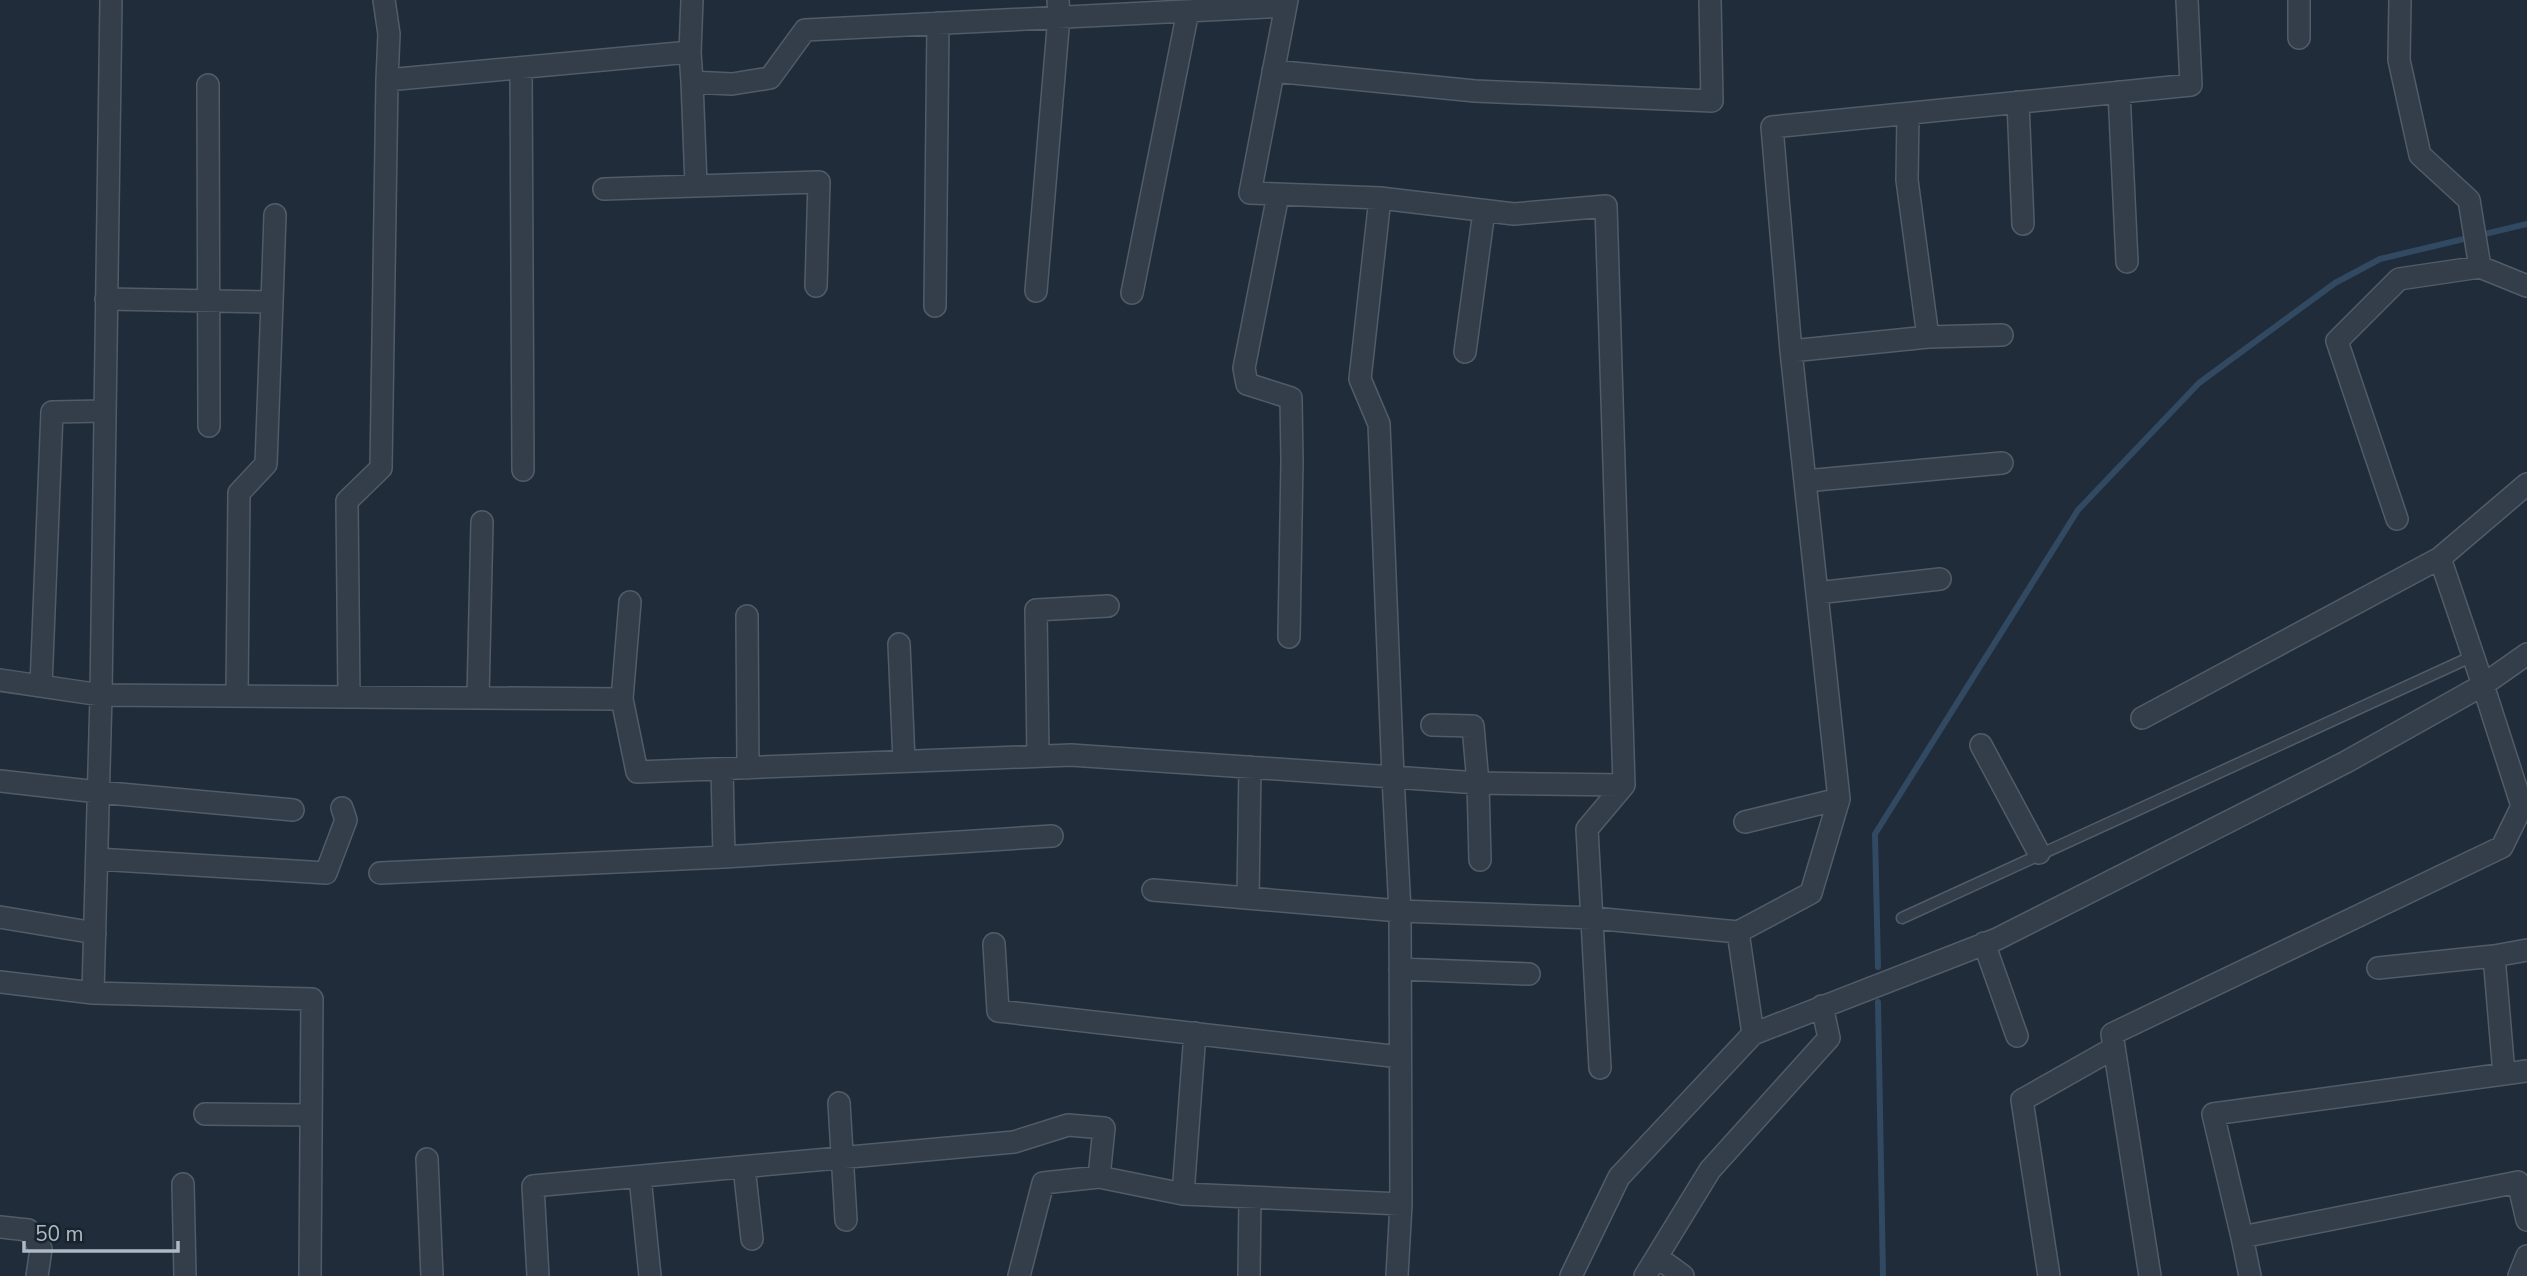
<svg xmlns="http://www.w3.org/2000/svg" width="2527" height="1276" viewBox="0 0 2527 1276" font-family="'Nunito Sans',sans-serif">
<style>
.lines{fill:none;stroke-linecap:round;stroke-linejoin:round}
.stream{stroke:#324962;stroke-width:6}
.service-casing{stroke:#515c68;stroke-width:13}
.minor-casing{stroke:#515c68;stroke-width:24}
.service{stroke:#343e4a;stroke-width:10}
.minor{stroke:#343e4a;stroke-width:21}
</style>
<rect width="100%" height="100%" fill="#202c3a"/>
<g class="lines">
<path class="stream" d="M 1878,967 L 1875,834 L 2078,510 L 2199,383 L 2335,283 L 2380,259 L 2527,224
M 1878,1002 L 1883,1276"/>
<defs>
<path id="service" d="M 1902,918 L 2473,656"/>
<path id="minor" d="M 384,0 L 389,34 L 387,80
M 1287,0 L 1250,193 L 1380,198 L 1360,379 L 1379,424 L 1393,777 L 1478,783 L 1480,860
M 2299,0 L 2299,38
M 2400,0 L 2399,60 L 2420,155 L 2469,200 L 2480,267
M 690,52 L 692,82 L 732,84 L 770,78 L 805,30 L 1286,6
M 521,68 L 523,470
M 1273,71 L 1475,91 L 1712,101 L 1710,0
M 692,82 L 696,185
M 208,85 L 209,426
M 2119,92 L 2127,262
M 2018,102 L 2023,224
M 1908,114 L 1907,180 L 1928,337
M 604,189 L 819,182 L 816,286
M 1278,195 L 1244,368 L 1247,384 L 1291,398 L 1292,461 L 1289,637
M 1380,198 L 1514,214 L 1606,206 L 1624,785 L 1478,783 L 1473,726 L 1432,725
M 1036,291 L 1059,16 L 1058,0
M 1132,293 L 1188,11
M 106,299 L 272,302 L 266,464 L 239,493 L 237,696
M 272,302 L 275,215
M 935,306 L 938,23
M 1791,351 L 1928,337 L 2002,335
M 1465,352 L 1484,211
M 1805,481 L 2002,463
M 2397,519 L 2337,341 L 2399,279 L 2480,267 L 2527,286
M 2440,558 L 2483,685 L 2527,654
M 1817,593 L 1940,579
M 747,616 L 748,768
M 899,644 L 904,761
M 0,680 L 101,695 L 622,699 L 637,772 L 1071,755 L 1393,777 L 1400,911 L 1593,918 L 1738,932 L 1753,1034 L 1619,1177 L 1571,1276
M 41,686 L 52,412 L 104,411
M 349,697 L 347,501 L 381,468 L 387,80 L 690,52 L 692,0
M 478,698 L 482,522
M 622,699 L 630,602
M 2142,718 L 2440,558 L 2527,484
M 1981,745 L 2039,853
M 1038,756 L 1036,610 L 1108,606
M 722,769 L 724,857 L 1052,836
M 0,781 L 98,792 L 293,810
M 1745,822 L 1839,799
M 97,859 L 326,873 L 346,820 L 342,808
M 380,873 L 724,857
M 1153,890 L 1400,911 L 1401,1204 L 1397,1276
M 1248,898 L 1250,767
M 0,917 L 95,933
M 1738,932 L 1811,893 L 1839,799 L 1791,351 L 1772,127 L 2191,85 L 2187,0
M 1984,943 L 2017,1036
M 994,944 L 998,1011 L 1400,1057
M 2378,968 L 2494,956
M 1400,969 L 1529,974
M 0,982 L 93,993 L 312,999 L 310,1276
M 93,993 L 101,695 L 111,0
M 1753,1034 L 1997,939 L 2346,762 L 2483,685 L 2522,806
M 1600,1068 L 1587,829 L 1624,785
M 2504,1074 L 2494,956 L 2527,950
M 839,1103 L 846,1220
M 205,1114 L 311,1115
M 427,1159 L 432,1276
M 744,1167 L 752,1239
M 640,1177 L 650,1276
M 183,1184 L 185,1276
M 1183,1194 L 1195,1033
M 0,1227 L 28,1230 L 41,1249 L 37,1276
M 2242,1237 L 2213,1114 L 2527,1071
M 1657,1257 L 1683,1276
M 538,1276 L 533,1186 L 1014,1142 L 1068,1125 L 1104,1128 L 1099,1177 L 1183,1194 L 1401,1204
M 1019,1276 L 1043,1183 L 1099,1177
M 1249,1276 L 1250,1198
M 1645,1276 L 1710,1170 L 1829,1038 L 1822,1006
M 2049,1276 L 2022,1100 L 2114,1048
M 2150,1276 L 2112,1034 L 2502,847 L 2522,806 L 2527,805
M 2250,1276 L 2242,1237 L 2518,1182 L 2527,1220
M 2519,1276 L 2527,1256"/>
</defs>
<use href="#service" class="service-casing"/>
<use href="#minor" class="minor-casing"/>
<use href="#service" class="service"/>
<use href="#minor" class="minor"/>
</g>
<path d="M24 1241v10h154v-10" fill="none" stroke="#aeb9c6" stroke-width="3.5"/>
<text x="35" y="1241" font-size="21" fill="#aeb9c6" stroke="#19232e" stroke-width="5" paint-order="stroke">50 m</text>
</svg>
